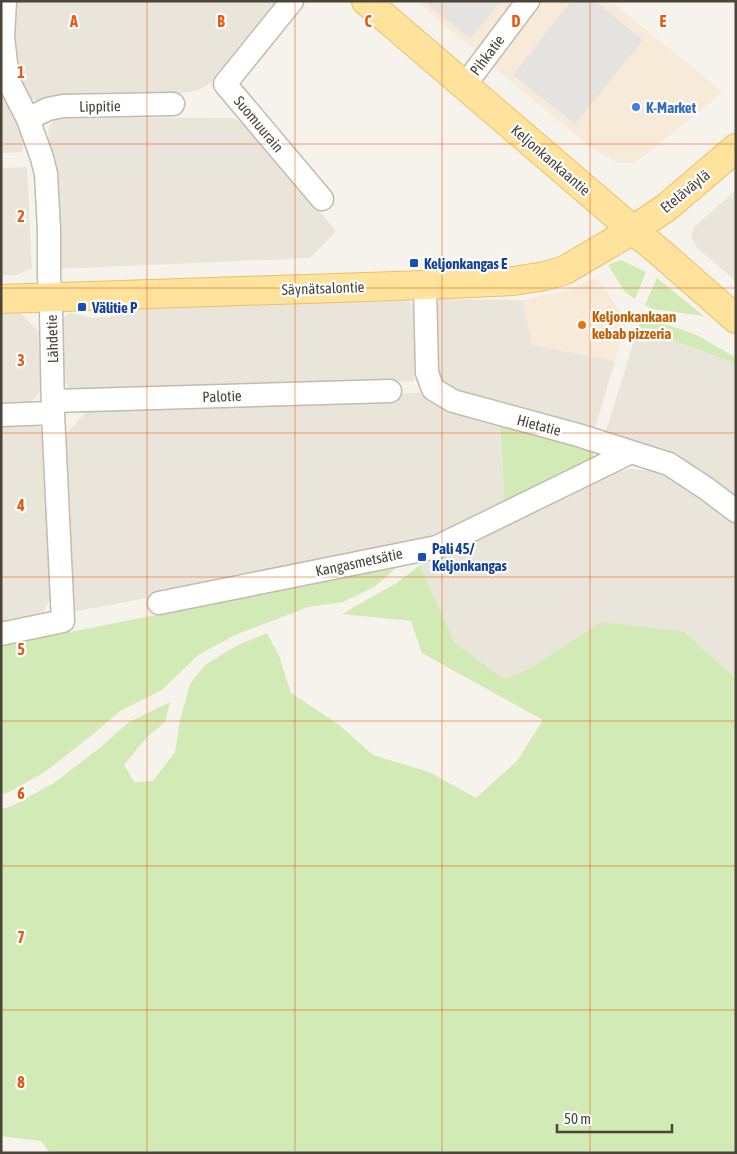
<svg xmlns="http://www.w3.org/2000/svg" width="737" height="1154" viewBox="0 0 737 1154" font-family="'Asap Condensed',sans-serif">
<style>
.residential{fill:#eae5da}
.commercial{fill:#f7ead8}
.green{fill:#d2eab5}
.parking{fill:#e5e3e0}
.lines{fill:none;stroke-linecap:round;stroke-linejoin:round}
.minor-casing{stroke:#c2bbae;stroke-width:25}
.major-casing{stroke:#e6c16a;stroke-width:30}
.minor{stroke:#fff;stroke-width:22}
.major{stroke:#ffe39c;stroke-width:28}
.grid{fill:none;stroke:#e8590c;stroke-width:1;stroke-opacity:0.55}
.shop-dot{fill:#3f7fe0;stroke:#fff;stroke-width:2}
.transit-dot{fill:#1a4fb4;stroke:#fff;stroke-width:2}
.food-dot{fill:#e8710a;stroke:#fff;stroke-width:2}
.labels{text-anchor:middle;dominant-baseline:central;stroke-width:4.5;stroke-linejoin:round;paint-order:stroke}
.street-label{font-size:15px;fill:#4b4439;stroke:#fff}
.shop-label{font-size:15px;font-weight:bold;fill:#366cbe;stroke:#fff;text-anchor:start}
.transit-label{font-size:15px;font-weight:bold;fill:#164399;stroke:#fff;text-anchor:start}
.food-label{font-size:15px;font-weight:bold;fill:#c56008;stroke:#fff;text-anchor:start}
.grid-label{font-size:16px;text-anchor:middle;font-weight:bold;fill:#e8590c;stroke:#fff;stroke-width:4.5;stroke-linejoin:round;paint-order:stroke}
</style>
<rect width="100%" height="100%" fill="#f6f3ec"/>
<path class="residential" d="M 14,1 L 280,1 L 219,77 L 199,90 L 177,94 L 39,102 L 26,96 L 16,78 L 11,39 Z
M 1,72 L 23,127 L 23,152 L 1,153 Z
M 56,117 L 234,118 L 251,129 L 336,231 L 310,258 L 56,269 L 48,142 L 49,126 Z
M 27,167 L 32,268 L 17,275 L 1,275 L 1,168 Z
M 736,190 L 736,281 L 697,248 L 691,236 L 694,227 Z
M 438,299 L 523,300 L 533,345 L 615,361 L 594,431 L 457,394 L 439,383 L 432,310 Z
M 403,301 L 410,302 L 414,308 L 414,381 L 76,393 L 69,388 L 63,380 L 62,322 L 65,316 L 70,313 L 93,318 L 114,316 L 137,307 Z
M 20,313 L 45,338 L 46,384 L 27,407 L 1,408 L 1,314 Z
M 638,327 L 724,359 L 736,365 L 736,499 L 605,434 Z
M 430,392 L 500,418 L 505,508 L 434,544 L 72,612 L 64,436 L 88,410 Z
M 28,423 L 39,426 L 47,439 L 51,596 L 45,610 L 32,620 L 1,626 L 1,424 Z
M 630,469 L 652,470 L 668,476 L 736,523 L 736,678 L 684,632 L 530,668 L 504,679 L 454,642 L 420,565 L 606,475 Z"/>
<path class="commercial" d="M 416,1 L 516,1 L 476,52 Z
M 539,1 L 610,1 L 723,92 L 635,163 L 618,163 L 588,145 L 490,64 Z
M 596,277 L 627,321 L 615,361 L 532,345 L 523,300 L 565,291 Z"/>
<path class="green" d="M 621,260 L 646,272 L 635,299 L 625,292 L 608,265 Z
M 657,278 L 704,316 L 652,309 L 645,305 Z
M 642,316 L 697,335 L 736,358 L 736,365 L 724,359 L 638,327 Z
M 500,418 L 591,443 L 595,463 L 505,508 Z
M 409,557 L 374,587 L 343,602 L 308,607 L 235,635 L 198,655 L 162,690 L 120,711 L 92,735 L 45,772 L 7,793 L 1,794 L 1,646 L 230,600 Z
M 420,565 L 454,642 L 504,679 L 530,668 L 602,622 L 684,632 L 736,678 L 736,1153 L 50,1153 L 41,1141 L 1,1136 L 1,809 L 12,806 L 54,783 L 102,746 L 129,722 L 170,702 L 165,722 L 147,737 L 124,765 L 134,782 L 153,781 L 175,752 L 180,720 L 190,684 L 205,665 L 236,646 L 267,633 L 279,656 L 291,693 L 338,724 L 373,755 L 429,772 L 476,798 L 517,761 L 543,720 L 422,653 L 411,621 L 342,614 L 398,582 Z"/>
<path class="parking" d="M 424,1 L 502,1 L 470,39 Z
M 571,1 L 595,1 L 643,40 L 575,124 L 513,75 Z"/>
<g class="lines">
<defs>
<path id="minor" d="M 292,1 L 225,84 L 322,199
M 464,86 L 528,1
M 28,119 L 48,109 L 63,106 L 173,104
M 425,285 L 427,373 L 433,389 L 453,401 L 578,435 L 669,464 L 707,489 L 736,511
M 54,401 L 390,391
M 1,415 L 53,413
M 159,603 L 437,547 L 631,452
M 1,634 L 63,621 L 53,413 L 51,309 L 49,276 L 49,230 L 46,174 L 42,158 L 28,119 L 8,80 L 3,37 L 5,1"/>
<path id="major" d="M 366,1 L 633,230 L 662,254 L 736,319
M 1,299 L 425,285 L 513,281 L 545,276 L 565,270 L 633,230 L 667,207 L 736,148"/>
</defs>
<use href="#minor" class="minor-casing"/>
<use href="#major" class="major-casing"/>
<use href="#minor" class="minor"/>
<use href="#major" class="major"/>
</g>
<path class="grid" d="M 147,1 L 147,1153M 295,1 L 295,1153M 442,1 L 442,1153M 590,1 L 590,1153M 1,144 L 736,144M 1,288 L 736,288M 1,433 L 736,433M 1,577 L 736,577M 1,721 L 736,721M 1,866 L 736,866M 1,1010 L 736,1010"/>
<circle class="shop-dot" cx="636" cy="107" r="5"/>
<g class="transit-dot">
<rect x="409" y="258" width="10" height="10" rx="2.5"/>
<rect x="77" y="302" width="10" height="10" rx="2.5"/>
<rect x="417" y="552" width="10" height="10" rx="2.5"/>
</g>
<circle class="food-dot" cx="582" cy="325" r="5"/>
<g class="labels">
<g class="street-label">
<text transform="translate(487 55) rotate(-53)">Pihkatie</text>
<text transform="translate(100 106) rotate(-1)">Lippitie</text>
<text transform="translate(259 124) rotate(50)">Suomuurain</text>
<text transform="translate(551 160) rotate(41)">Keljonkankaantie</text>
<text transform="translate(685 191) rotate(-39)">Eteläväylä</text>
<text transform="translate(323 288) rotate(-2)">Säynätsalontie</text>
<text transform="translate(52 339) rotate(-92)">Lähdetie</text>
<text transform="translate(222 396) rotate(-2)">Palotie</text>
<text transform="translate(539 425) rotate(15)">Hietatie</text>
<text transform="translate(359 562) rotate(-12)">Kangasmetsätie</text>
</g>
<g class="shop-label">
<text x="646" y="107">K-Market</text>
</g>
<g class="transit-label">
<text x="424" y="263">Keljonkangas E</text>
<text x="92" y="307">Välitie P</text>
<text x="432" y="548">Pali 45/<tspan x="432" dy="17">Keljonkangas</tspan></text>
</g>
<g class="food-label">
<text x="592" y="316">Keljonkankaan<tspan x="592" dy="17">kebab pizzeria</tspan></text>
</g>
</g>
<g class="grid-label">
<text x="74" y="27">A</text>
<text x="221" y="27">B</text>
<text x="368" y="27">C</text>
<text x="516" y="27">D</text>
<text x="663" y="27">E</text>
<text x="21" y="78">1</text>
<text x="21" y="222">2</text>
<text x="21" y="366">3</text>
<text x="21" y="511">4</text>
<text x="21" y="655">5</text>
<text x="21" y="799">6</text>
<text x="21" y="943">7</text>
<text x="21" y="1088">8</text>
</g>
<rect width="737" height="1154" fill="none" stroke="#4b4439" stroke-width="5"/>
<path d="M557 1124v8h115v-8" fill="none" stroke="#4b4439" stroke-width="2.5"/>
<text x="564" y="1124" font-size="15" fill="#4b4439" stroke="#ffffff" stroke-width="4" paint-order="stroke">50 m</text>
</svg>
